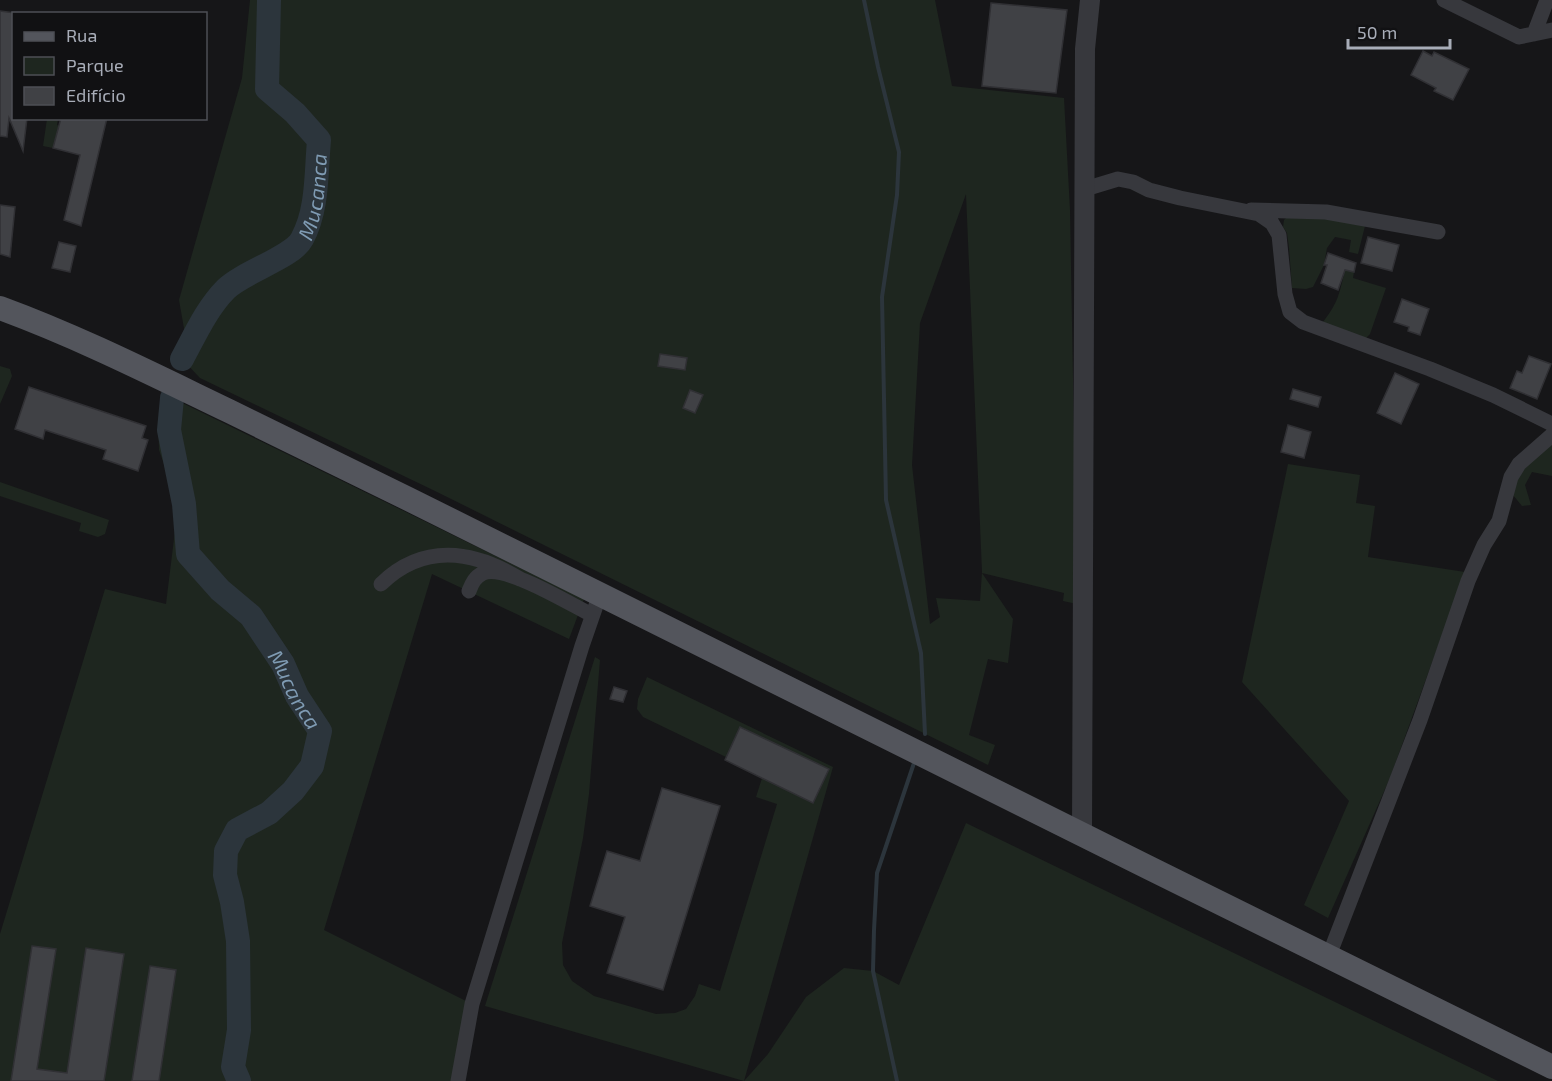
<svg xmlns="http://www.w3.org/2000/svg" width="1552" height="1081" viewBox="0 0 1552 1081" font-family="'Exo 2',sans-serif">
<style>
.green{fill:#1e261f;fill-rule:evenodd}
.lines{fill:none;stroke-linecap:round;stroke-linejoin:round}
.stream{stroke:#2c353c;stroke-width:4}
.river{stroke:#2c353c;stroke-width:24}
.building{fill:#404145;stroke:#303034;stroke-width:1.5}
.minor{stroke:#37383d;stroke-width:15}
.tertiary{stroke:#37383d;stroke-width:20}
.primary{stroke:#53555c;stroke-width:24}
.labels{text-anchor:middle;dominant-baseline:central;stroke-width:6;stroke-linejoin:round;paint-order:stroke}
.water-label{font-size:21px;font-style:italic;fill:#7f9bb3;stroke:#111113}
</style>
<rect width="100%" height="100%" fill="#161618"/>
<path class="green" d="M 250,0 L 935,0 L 952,86 L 1064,98 L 1070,210 L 1077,604 L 1063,601 L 1064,593 L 982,573 L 1013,619 L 1008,663 L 988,659 L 969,735 L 995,745 L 988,765 L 435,491 L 200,378 L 182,359 L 185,334 L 179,300 L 242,78 ZM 966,194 L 982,572 L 980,601 L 936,598 L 940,617 L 930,624 L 912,465 L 920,323 Z
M 47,119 L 58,119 L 57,125 L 59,126 L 53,148 L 43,146 Z
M 1289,215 L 1366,222 L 1358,254 L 1349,252 L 1351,240 L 1335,237 L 1327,248 L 1324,265 L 1313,287 L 1306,289 L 1292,288 L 1289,248 L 1287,233 L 1283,227 L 1284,220 Z
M 1345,270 L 1354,272 L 1353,278 L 1386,288 L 1370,334 L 1364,340 L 1323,322 C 1339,301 1339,294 1345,270 Z
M 0,366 L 10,369 L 12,376 L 0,404 Z
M 164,394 L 584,599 L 569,639 L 432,574 L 324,930 L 472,1004 L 458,1081 L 0,1081 L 0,934 L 105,589 L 166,604 L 179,498 L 166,470 L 159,450 L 158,420 Z
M 1552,435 L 1552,476 L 1532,472 L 1525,485 L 1531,505 L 1522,506 L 1508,489 Z
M 1288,464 L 1360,475 L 1356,503 L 1375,506 L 1368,557 L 1465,572 L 1390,778 L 1328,918 L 1304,905 L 1349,801 L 1242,682 Z
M 0,482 L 109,520 L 105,534 L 98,537 L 79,531 L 81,523 L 0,496 Z
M 595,657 L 600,660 L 589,794 L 583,838 L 562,943 L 563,965 L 572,981 L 594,996 L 656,1014 L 675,1013 L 686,1009 L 695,996 L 699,984 L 720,991 L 777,804 L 756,797 L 762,778 L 813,803 L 829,770 L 741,727 L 726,757 L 643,717 L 637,709 L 638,699 L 647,677 L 833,767 L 744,1081 L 485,1006 Z
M 966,823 L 1498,1081 L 744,1081 L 768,1054 L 806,997 L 844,968 L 873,971 L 899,985 Z"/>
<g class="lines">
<path class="stream" d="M 864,0 L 878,67 L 899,152 L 897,195 L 882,297 L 886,500 L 921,653 L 925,734
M 897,1081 L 873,971 L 874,930 L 877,873 L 914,763"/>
<g class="river">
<path id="s1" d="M 182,359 C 195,335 207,308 226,289 C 243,272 293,257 302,239 C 318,210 316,173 319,140 L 295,113 L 267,89 L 269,0"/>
<path id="s2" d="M 172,398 L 169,430 L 184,504 L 188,554 L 220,590 L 251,616 L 283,664 L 297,696 L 320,731 L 312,766 L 293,791 L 269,813 L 237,830 L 226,851 L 225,875 L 232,902 L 238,941 L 239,1030 L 233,1067 L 239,1081"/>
</g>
</g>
<path class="building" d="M 991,3 L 1067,10 L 1056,93 L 982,86 Z
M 0,11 L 15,13 L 14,118 L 27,118 L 23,151 L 9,118 L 7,137 L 0,136 Z
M 1423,51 L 1432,56 L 1434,52 L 1469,69 L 1453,100 L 1434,91 L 1436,88 L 1411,75 Z
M 61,118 L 107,118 L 81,226 L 64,220 L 80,155 L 53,148 Z
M 0,205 L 15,207 L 10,257 L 0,254 Z
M 1368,237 L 1399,245 L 1392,271 L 1361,263 Z
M 59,242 L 76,246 L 70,272 L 52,268 Z
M 1328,253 L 1356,263 L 1354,272 L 1345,270 L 1338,290 L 1321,283 L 1327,265 L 1324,265 Z
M 1402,299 L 1429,309 L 1420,335 L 1408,331 L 1409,327 L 1394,322 Z
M 660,354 L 687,358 L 685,370 L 658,366 Z
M 1529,356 L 1551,364 L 1537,399 L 1510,388 L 1517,371 L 1522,373 Z
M 1395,373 L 1419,384 L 1401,424 L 1377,413 Z
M 29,387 L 146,426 L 142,438 L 148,440 L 138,471 L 103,459 L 106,450 L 45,430 L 43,439 L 15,429 Z
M 1293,389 L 1321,397 L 1318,407 L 1290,399 Z
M 690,390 L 703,395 L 695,413 L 683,408 Z
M 1288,425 L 1311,432 L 1304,458 L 1281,452 Z
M 614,687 L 627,691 L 623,702 L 610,699 Z
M 740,727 L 829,769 L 813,803 L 725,760 Z
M 662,788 L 720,806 L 663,990 L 607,973 L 625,917 L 590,906 L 607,851 L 640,861 Z
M 32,946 L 56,949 L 37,1069 L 67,1073 L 86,948 L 124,954 L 104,1081 L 11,1081 Z
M 150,966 L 176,970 L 159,1081 L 132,1081 Z"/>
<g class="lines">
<path class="minor" d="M 1444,0 L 1519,37 L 1552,30
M 1534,34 L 1547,0
M 1085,189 L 1118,179 L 1133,182 L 1149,190 L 1180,198 L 1259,214 L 1272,223 L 1279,235 L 1285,294 L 1290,312 L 1303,322 L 1430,369 L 1493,395 L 1552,424
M 1251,210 L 1326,212 L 1438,232
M 381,584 C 423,543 473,550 520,579
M 469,591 C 472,583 475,577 483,573 C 505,564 570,604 592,615
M 1328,958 L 1420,720 L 1468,581 L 1484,545 L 1499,521 L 1511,477 L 1519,464 L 1552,435
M 458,1081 L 472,1004 L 582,646 L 600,594"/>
<path class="tertiary" d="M 1082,833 L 1085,49 L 1090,0"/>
<path class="primary" d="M 0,308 C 79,337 154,375 229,411 C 334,462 437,513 541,565 C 878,731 1214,902 1552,1067"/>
</g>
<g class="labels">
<g class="water-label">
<text stroke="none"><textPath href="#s1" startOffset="219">Mucanca</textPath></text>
<text stroke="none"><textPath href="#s2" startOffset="332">Mucanca</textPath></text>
</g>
</g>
<rect x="12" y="12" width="195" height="108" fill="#111113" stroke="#4d4f55" stroke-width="1.5"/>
<rect x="24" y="32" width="30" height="9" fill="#53555c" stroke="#4d4f55" stroke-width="1.5"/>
<text x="66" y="42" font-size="18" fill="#a8adb8">Rua</text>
<rect x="24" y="57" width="30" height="18" fill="#1e261f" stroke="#4d4f55" stroke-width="1.5"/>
<text x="66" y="72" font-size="18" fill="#a8adb8">Parque</text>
<rect x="24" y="87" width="30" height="18" fill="#404145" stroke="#4d4f55" stroke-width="1.5"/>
<text x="66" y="102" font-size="18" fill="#a8adb8">Edifício</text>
<path d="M1348 39v9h102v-9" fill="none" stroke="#a8adb8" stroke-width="3"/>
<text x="1357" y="39" font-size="18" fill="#a8adb8" stroke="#111113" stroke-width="4.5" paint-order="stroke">50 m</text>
</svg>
